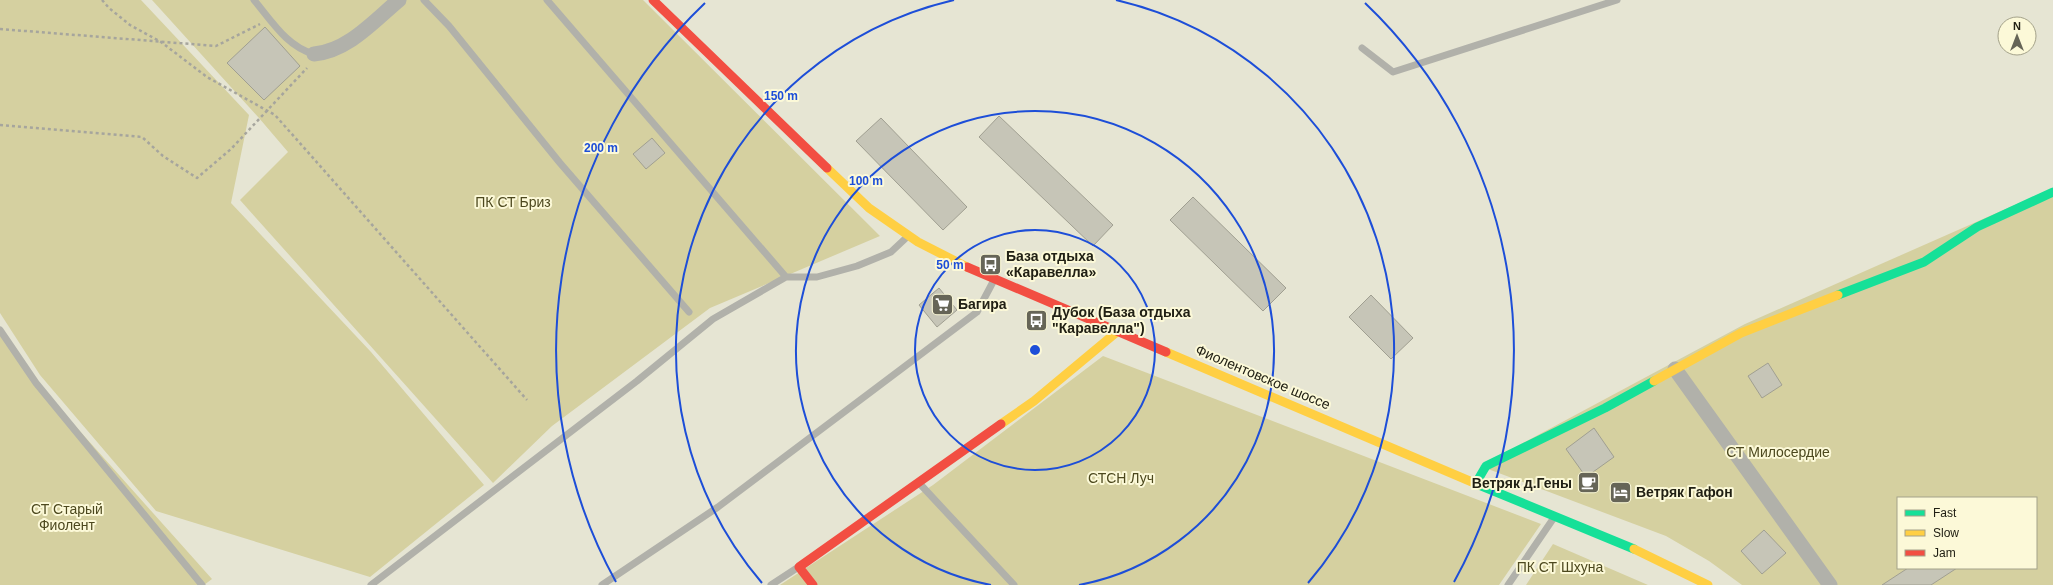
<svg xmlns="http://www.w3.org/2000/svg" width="2053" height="585" viewBox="0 0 2053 585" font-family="Helvetica,sans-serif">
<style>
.green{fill:#d5d0a0;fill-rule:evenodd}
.building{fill:#c6c5b7;stroke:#a09f91}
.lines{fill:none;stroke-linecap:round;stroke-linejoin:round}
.path{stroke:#a6a59d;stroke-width:2.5;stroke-dasharray:3 3;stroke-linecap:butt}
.lane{stroke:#b1b1aa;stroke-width:7}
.street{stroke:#b1b1aa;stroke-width:15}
.fast{stroke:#16e098;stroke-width:9}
.slow{stroke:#ffcf43;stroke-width:9}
.jam{stroke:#f24e42;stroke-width:9}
.ring{fill:none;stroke:#1d4ed8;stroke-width:2}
.labels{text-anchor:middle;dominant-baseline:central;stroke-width:4;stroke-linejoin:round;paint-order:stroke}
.park-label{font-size:14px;fill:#4c481e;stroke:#fcf9d8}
.poi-label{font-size:14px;font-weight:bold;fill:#212014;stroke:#fcf9d8;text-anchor:start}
.street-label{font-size:14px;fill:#212014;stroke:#fcf9d8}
.centre{fill:#1d4ed8;stroke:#fcf9d8;stroke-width:2}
.ring-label{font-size:12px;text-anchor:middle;font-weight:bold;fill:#1d4ed8;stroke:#fcf9d8;stroke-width:4;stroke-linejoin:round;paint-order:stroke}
</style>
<rect width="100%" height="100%" fill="#e6e5d3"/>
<path class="green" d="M 0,0 L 141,0 L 249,115 L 231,203 L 371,352 L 484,485 L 370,577 L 156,511 L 40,375 L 0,313 Z
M 152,0 L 643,0 L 880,236 L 710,308 L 552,426 L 493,483 L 240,200 L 288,152 L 259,118 Z
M 2053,188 L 2053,585 L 1742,585 L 1709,561 L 1666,536 L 1480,466 L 1745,324 ZM 1898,498 L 2036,498 L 2036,568 L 1898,568 Z
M 0,332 L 27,372 L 212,579 L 204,585 L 0,585 Z
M 1103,356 L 1541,524 L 1499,585 L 780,585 L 933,485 Z
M 1553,544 L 1648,585 L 1526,585 Z"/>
<path class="building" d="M 265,27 L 300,66 L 264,100 L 227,63 Z
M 999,116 L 1113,225 L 1093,246 L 979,137 Z
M 881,118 L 967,207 L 943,230 L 856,141 Z
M 652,138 L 665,153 L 646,169 L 633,154 Z
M 1193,197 L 1286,288 L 1263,311 L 1170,220 Z
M 939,288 L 957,310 L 937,327 L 919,305 Z
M 1371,295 L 1413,338 L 1391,359 L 1349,317 Z
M 1768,363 L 1782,385 L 1762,398 L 1748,376 Z
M 1594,428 L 1614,457 L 1586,477 L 1566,449 Z
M 1764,530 L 1786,553 L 1762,574 L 1741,551 Z
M 1908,568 L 1957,568 L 1931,585 L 1882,585 Z"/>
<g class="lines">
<path class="path" d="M 102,0 L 109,8 L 130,25 L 161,42 L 207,77 L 275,115 L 527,400
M 0,29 L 216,46 L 260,24
M 0,125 L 142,137 L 163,156 L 197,178 L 231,149 L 307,68"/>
<path class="lane" d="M 254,0 C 271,20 287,47 314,54
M 424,0 L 449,26 L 560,163 L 689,312
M 547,0 L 786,277 L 817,277 L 857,266 L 891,252 L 907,237
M 1362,48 L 1393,72 L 1617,0
M 0,330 L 36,383 L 202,585
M 920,484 L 1014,585
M 371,585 L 637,381 L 713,319 L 786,277
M 602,585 L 718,507 L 977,312 L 994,280
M 771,585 L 797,568
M 1508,585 L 1553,519"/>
<path class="street" d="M 314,54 C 348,51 374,21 399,0
M 1675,369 L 1830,585"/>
<path class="fast" d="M 1838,295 L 1924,262 L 1977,227 L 2053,192
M 1476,483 L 1486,466 L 1605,408 L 1654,381
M 1479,485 L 1634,549"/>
<path class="slow" d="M 827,168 L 869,208 L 918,242 L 967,267
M 1166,352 L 1479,485
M 1654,381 L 1741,333 L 1838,295
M 1001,424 L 1034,401 L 1118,331
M 1634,549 L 1708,585"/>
<path class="jam" d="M 653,0 L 827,168
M 967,267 L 1166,352
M 813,585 L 799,567 L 1001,424"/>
</g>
<g class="ring">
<circle cx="1035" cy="350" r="120"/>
<path d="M991 585A239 239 0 1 1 1079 585"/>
<path d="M762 583A359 359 0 0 1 954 0M1116 0A359 359 0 0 1 1308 583"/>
<path d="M616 582A479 479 0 0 1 705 3M1365 3A479 479 0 0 1 1454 582"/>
</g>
<defs>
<symbol id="bus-square" viewBox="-11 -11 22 22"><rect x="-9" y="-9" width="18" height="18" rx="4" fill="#666557" stroke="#fcf9d8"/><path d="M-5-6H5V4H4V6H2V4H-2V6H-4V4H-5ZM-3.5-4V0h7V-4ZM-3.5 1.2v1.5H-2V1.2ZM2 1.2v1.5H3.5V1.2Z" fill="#fff"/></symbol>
<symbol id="supermarket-square" viewBox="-11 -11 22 22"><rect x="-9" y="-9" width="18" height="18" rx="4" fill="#666557" stroke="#fcf9d8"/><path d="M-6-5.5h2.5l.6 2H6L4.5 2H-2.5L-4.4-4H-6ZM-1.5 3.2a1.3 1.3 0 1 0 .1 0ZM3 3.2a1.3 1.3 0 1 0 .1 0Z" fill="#fff"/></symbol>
<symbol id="cafe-square" viewBox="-11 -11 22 22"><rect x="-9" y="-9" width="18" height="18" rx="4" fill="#666557" stroke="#fcf9d8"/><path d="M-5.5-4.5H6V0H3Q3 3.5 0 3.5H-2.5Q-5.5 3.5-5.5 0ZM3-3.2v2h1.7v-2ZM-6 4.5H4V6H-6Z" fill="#fff"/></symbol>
<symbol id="hotel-square" viewBox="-11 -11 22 22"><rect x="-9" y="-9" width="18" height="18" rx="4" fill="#666557" stroke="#fcf9d8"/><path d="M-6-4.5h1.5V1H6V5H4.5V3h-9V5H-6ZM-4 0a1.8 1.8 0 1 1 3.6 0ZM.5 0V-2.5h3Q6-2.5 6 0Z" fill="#fff"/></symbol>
</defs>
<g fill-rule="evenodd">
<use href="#bus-square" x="978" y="252" width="25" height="25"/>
<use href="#supermarket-square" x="930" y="292" width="25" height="25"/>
<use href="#bus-square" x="1024" y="308" width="25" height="25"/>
<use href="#cafe-square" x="1576" y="470" width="25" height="25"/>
<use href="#hotel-square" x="1608" y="480" width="25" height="25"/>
</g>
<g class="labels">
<g class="park-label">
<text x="513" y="202">ПК СТ Бриз</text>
<text x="1778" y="452">СТ Милосердие</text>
<text x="1121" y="478">СТСН Луч</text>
<text x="67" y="509">СТ Старый<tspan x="67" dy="16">Фиолент</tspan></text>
<text x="1560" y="567">ПК СТ Шхуна</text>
</g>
<g class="poi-label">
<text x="1006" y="256">База отдыха<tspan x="1006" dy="16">«Каравелла»</tspan></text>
<text x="958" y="304">Багира</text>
<text x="1052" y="312">Дубок (База отдыха<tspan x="1052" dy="16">"Каравелла")</tspan></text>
<text x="1572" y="483" text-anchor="end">Ветряк д.Гены</text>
<text x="1636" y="492">Ветряк Гафон</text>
</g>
<g class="street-label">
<text transform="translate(1263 377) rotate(23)">Фиолентовское шоссе</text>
</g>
</g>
<circle cx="1035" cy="350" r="6" class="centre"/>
<g class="ring-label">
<text x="781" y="100">150 m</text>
<text x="601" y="152">200 m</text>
<text x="866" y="185">100 m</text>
<text x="950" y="269">50 m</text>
</g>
<rect x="1897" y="497" width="140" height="72" fill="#fcf9d8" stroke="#a4a28a"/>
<rect x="1905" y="510" width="20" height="6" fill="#16e098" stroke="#a4a28a"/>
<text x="1933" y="517" font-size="12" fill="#212014">Fast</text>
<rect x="1905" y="530" width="20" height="6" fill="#ffcf43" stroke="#a4a28a"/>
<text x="1933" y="537" font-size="12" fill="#212014">Slow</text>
<rect x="1905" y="550" width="20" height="6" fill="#f24e42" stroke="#a4a28a"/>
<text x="1933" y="557" font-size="12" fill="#212014">Jam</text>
<g transform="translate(2017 36)"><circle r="19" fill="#fcf9d8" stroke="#a4a28a"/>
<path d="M0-3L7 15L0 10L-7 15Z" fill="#666557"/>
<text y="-6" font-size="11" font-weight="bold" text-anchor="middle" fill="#212014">N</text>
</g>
</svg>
